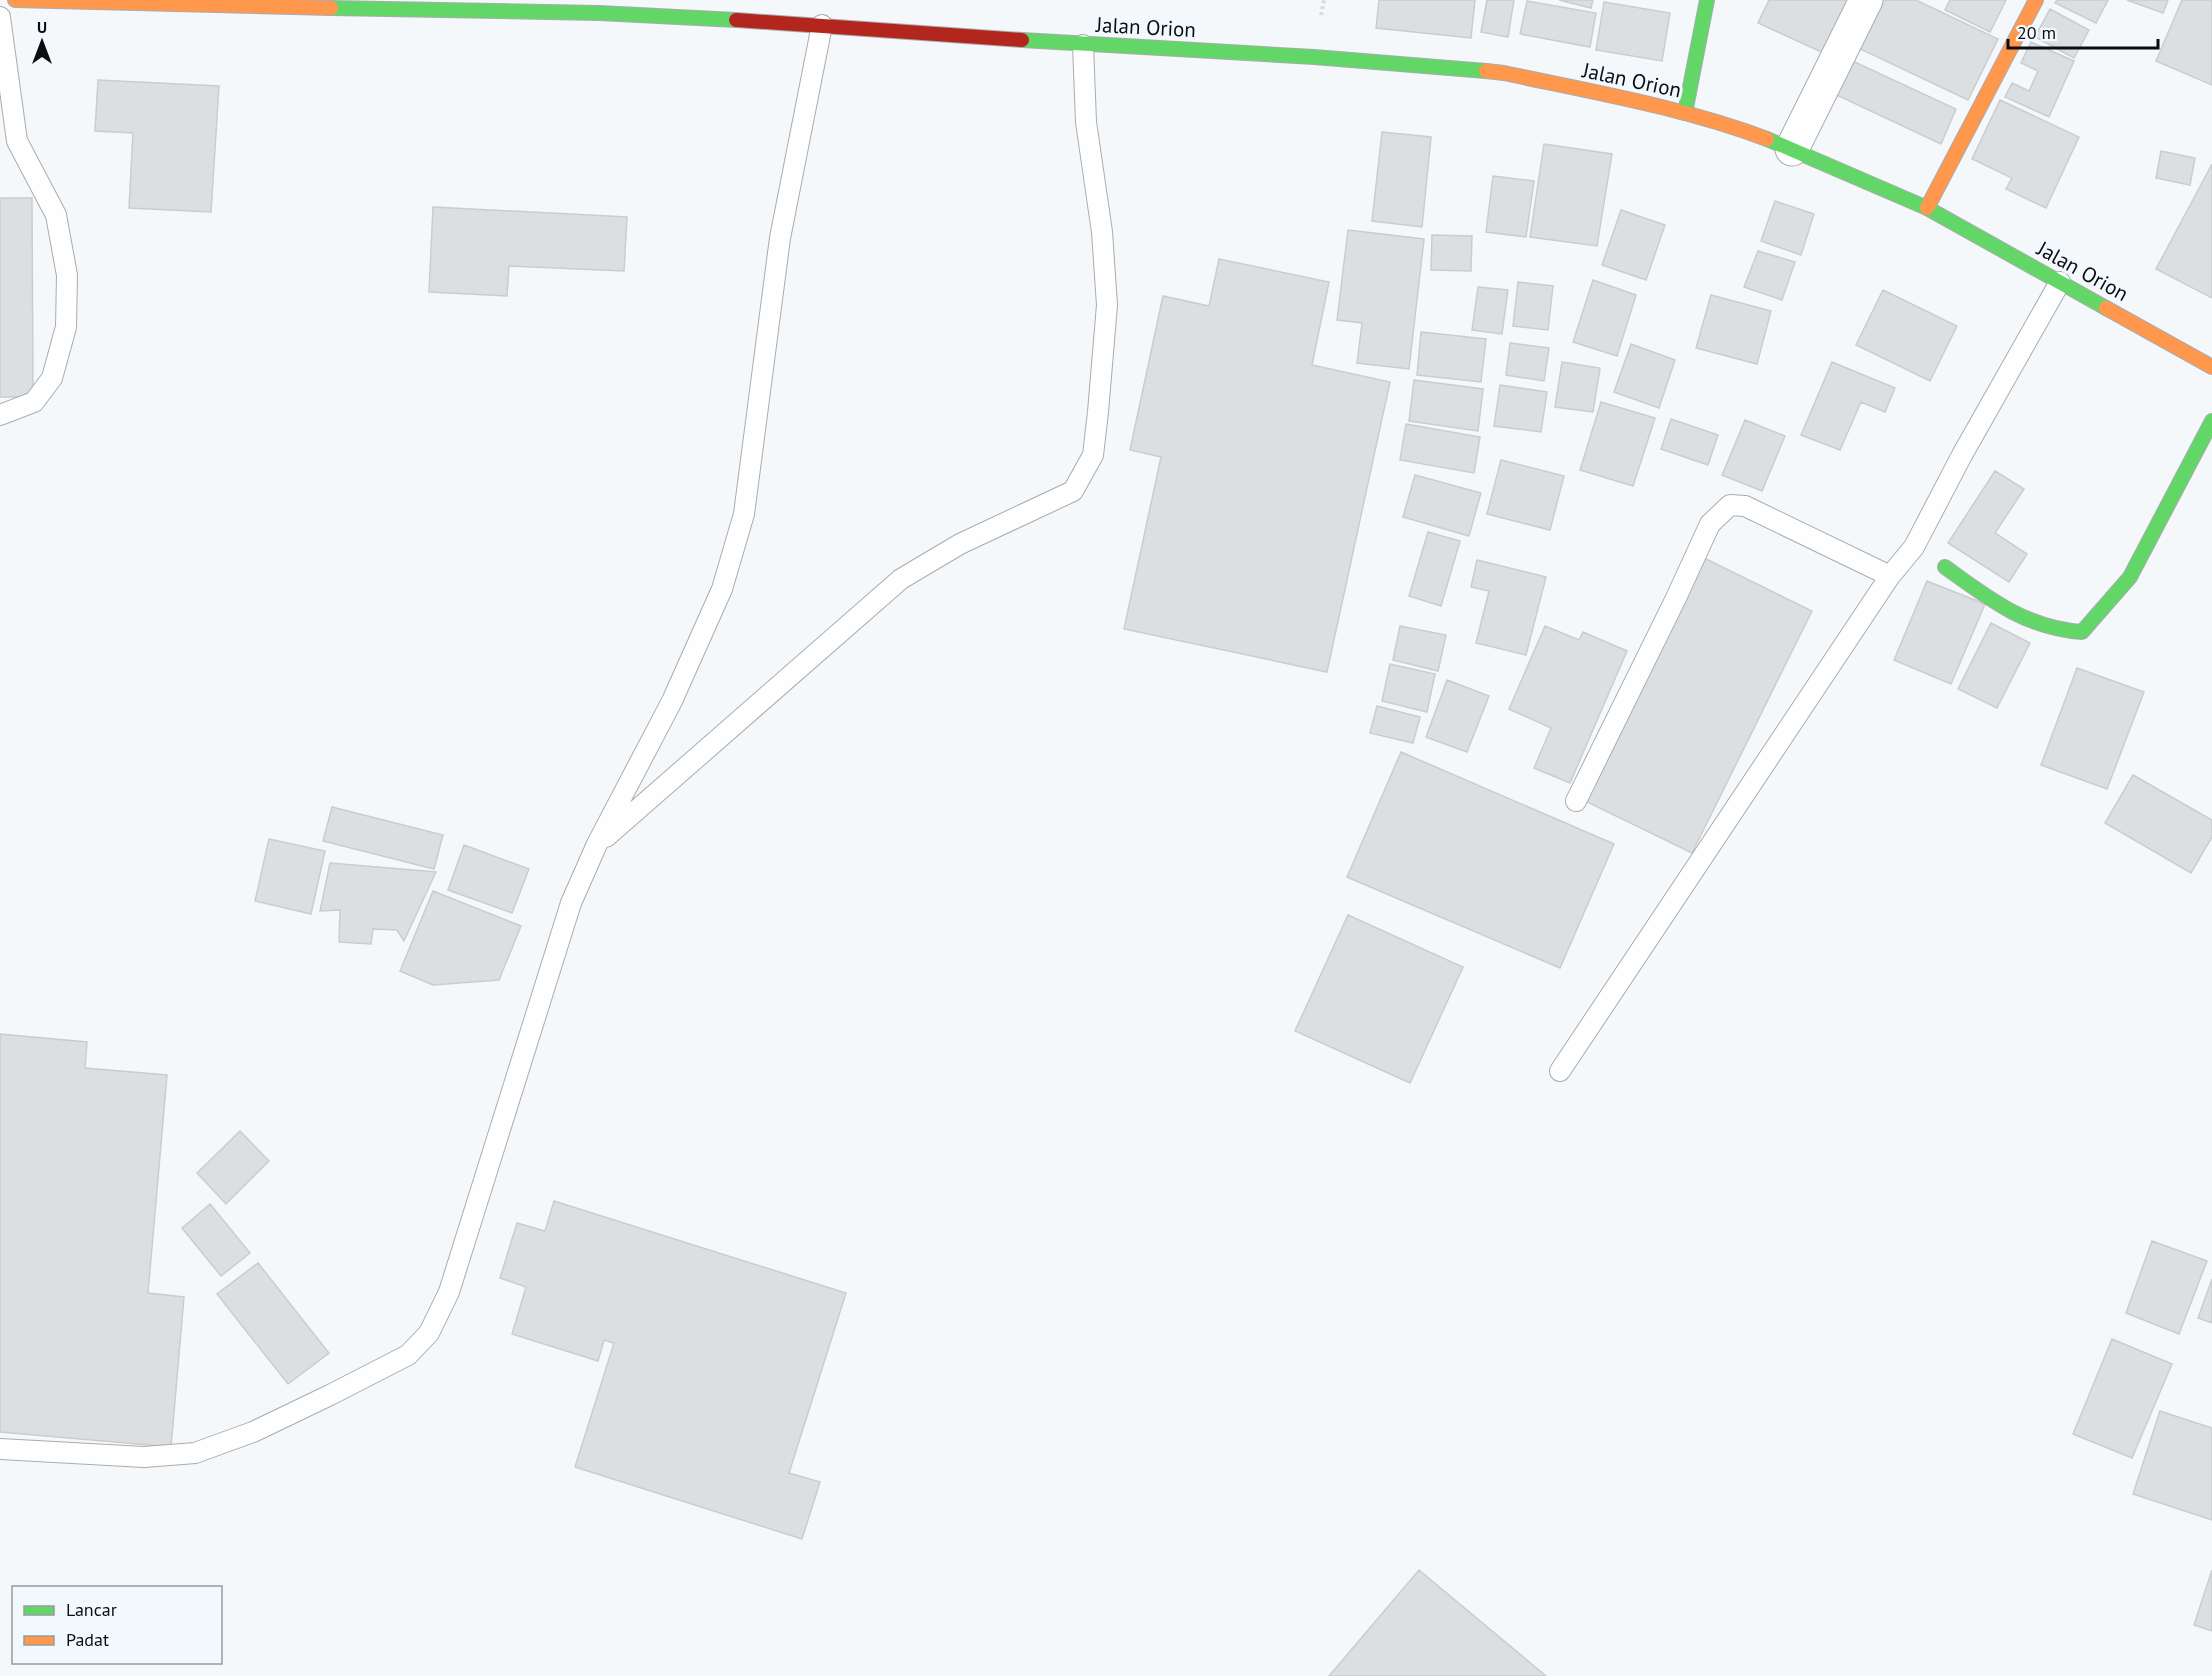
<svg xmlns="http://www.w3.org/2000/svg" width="2212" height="1676" viewBox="0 0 2212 1676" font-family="'PT Sans',sans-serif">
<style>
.building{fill:#dbdfe2;stroke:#c9cdd0;stroke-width:1.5}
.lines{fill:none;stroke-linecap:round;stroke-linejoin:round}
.lane-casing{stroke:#a9acaf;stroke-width:22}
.street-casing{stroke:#a9acaf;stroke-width:35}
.fast-casing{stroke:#a9acaf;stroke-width:16}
.slow-casing{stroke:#a9acaf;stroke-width:16}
.jam-casing{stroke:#a9acaf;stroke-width:16}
.path{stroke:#d9dadb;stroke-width:4;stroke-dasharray:3 3;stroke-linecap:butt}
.lane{stroke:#fefefe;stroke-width:20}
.street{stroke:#fefefe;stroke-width:33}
.fast{stroke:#63d668;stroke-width:14}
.slow{stroke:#ff974d;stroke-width:14}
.jam{stroke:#b3261e;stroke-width:14}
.labels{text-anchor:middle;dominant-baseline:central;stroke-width:6;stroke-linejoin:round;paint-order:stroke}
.street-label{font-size:21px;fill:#0b0e11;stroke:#f2f9fe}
</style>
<rect width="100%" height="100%" fill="#f5f8fb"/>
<path class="building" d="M 1379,0 L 1475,0 L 1471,38 L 1376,28 Z
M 1487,0 L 1514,0 L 1508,37 L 1481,32 Z
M 1559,0 L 1593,0 L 1591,8 Z
M 1769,0 L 1856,0 L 1830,56 L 1758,23 Z
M 1874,0 L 1916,0 L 1998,39 L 1968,100 L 1852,45 Z
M 1950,0 L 2006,0 L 1990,32 L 1945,10 Z
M 2057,0 L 2108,0 L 2096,23 L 2055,3 Z
M 2127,0 L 2168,0 L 2163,13 Z
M 2182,0 L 2212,0 L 2212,85 L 2156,61 Z
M 1527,1 L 1596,13 L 1590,47 L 1520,34 Z
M 1604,2 L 1670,13 L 1662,61 L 1596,50 Z
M 2050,9 L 2089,30 L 2074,58 L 2035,37 Z
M 2031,42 L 2074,61 L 2049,117 L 2005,97 L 2012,83 L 2029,91 L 2038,71 L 2021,63 Z
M 1844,57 L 1956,109 L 1941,144 L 1828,91 Z
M 98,80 L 219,86 L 211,212 L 129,208 L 133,133 L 95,131 Z
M 2000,100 L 2079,137 L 2046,208 L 2006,189 L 2012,178 L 1972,159 Z
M 1382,132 L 1431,137 L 1422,227 L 1372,221 Z
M 1544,144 L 1612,154 L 1597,246 L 1530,237 Z
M 2161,151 L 2195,158 L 2190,185 L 2156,178 Z
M 2212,164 L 2212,298 L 2156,269 Z
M 1493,176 L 1534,181 L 1526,237 L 1486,232 Z
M 0,198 L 32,198 L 33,397 L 0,397 Z
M 1775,201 L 1814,214 L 1801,255 L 1761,241 Z
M 433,207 L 627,217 L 624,271 L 509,266 L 507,296 L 429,292 Z
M 1621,210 L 1665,225 L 1646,280 L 1602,265 Z
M 1348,230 L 1424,239 L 1409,369 L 1357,363 L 1362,323 L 1337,320 Z
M 1432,235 L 1472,236 L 1471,271 L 1431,270 Z
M 1758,251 L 1795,262 L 1782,300 L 1744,287 Z
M 1219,259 L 1329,282 L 1312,365 L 1390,382 L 1327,672 L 1124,629 L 1161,457 L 1130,450 L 1163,296 L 1209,306 Z
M 1593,280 L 1636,295 L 1617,356 L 1573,342 Z
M 1518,282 L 1553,286 L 1548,330 L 1513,326 Z
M 1478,287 L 1508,290 L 1502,334 L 1472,330 Z
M 1883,290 L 1957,326 L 1930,381 L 1856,345 Z
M 1711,295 L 1771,311 L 1757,364 L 1696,348 Z
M 1421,332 L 1486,339 L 1481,382 L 1417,375 Z
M 1510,343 L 1549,348 L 1544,381 L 1506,375 Z
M 1631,344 L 1675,360 L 1659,408 L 1614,392 Z
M 1562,362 L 1600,368 L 1593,412 L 1555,407 Z
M 1832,362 L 1895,388 L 1885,412 L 1861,402 L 1840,450 L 1801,435 Z
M 1414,380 L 1483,389 L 1478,431 L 1409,421 Z
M 1500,385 L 1547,392 L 1541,432 L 1494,426 Z
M 1601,402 L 1655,418 L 1633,486 L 1580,470 Z
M 1671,419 L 1718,435 L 1708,465 L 1661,449 Z
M 1745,420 L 1785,436 L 1762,491 L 1722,475 Z
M 1406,424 L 1480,437 L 1474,473 L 1400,460 Z
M 1501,460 L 1564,476 L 1550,530 L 1487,514 Z
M 1995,471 L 2024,489 L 1995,533 L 2027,554 L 2009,582 L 1948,543 Z
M 1415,475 L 1481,493 L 1469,536 L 1403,517 Z
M 1428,532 L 1460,541 L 1441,606 L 1409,596 Z
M 1704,558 L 1812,611 L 1692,853 L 1585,801 Z
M 1477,560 L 1546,577 L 1526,655 L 1476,643 L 1489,591 L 1471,587 Z
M 1927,581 L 1985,604 L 1951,684 L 1894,660 Z
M 1991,623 L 2030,643 L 1997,708 L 1958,689 Z
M 1400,626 L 1446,635 L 1438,671 L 1393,660 Z
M 1545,626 L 1579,640 L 1583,632 L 1627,651 L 1570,783 L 1534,768 L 1551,728 L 1509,709 Z
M 1390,664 L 1435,674 L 1427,712 L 1382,701 Z
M 2077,668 L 2144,692 L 2107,789 L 2041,765 Z
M 1447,680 L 1489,696 L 1467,752 L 1426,737 Z
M 1377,706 L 1420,717 L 1413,743 L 1370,733 Z
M 1401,752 L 1614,844 L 1560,968 L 1347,877 Z
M 2133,775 L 2212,820 L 2212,837 L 2191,873 L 2105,823 Z
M 332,807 L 443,835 L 434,869 L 323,841 Z
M 269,839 L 325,851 L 311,914 L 255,901 Z
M 464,845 L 529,869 L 512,913 L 448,890 Z
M 330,863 L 436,872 L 404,941 L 397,930 L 373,929 L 371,944 L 339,942 L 340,910 L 320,911 Z
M 433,891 L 521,926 L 499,980 L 433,985 L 400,971 Z
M 1348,915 L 1463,967 L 1410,1083 L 1295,1031 Z
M 0,1034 L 87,1042 L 85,1068 L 167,1075 L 148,1293 L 184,1297 L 171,1447 L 0,1432 Z
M 240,1131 L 269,1161 L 226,1204 L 197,1173 Z
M 554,1201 L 846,1293 L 789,1473 L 820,1482 L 802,1539 L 575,1467 L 614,1343 L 604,1340 L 598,1361 L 512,1334 L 526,1287 L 500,1278 L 517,1223 L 545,1231 Z
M 210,1204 L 250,1253 L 221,1276 L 182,1228 Z
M 2152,1241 L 2207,1261 L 2179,1334 L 2126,1313 Z
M 258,1263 L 329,1353 L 288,1384 L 217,1294 Z
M 2212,1279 L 2212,1323 L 2198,1318 Z
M 2112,1339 L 2172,1364 L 2132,1458 L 2073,1434 Z
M 2160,1411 L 2212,1428 L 2212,1520 L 2133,1494 Z
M 1419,1570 L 1546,1676 L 1329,1676 Z
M 2212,1570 L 2212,1631 L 2194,1625 Z"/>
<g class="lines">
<defs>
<path id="lane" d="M 0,17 L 17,141 L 56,215 L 67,275 L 66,327 L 52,378 L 34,402 L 0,415
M 1576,801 L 1676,598 L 1710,524 L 1730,505 L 1745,506 L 1890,576
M 606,837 L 901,579 L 960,544 L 1073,491 L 1093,455 L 1098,412 L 1107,305 L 1102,232 L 1086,122 L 1083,45
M 1560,1071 L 1890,576 L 1914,547 L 1962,455 L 2060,282
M 0,1449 L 144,1457 L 195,1453 L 253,1432 L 330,1395 L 408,1355 L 429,1333 L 449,1292 L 571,903 L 597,844 L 672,701 L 722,589 L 744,514 L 780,238 L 822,25"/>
<path id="street" d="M 1792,149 L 1866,0"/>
<path id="fast" d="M 331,8 L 599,13 L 736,20
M 1022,40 L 1314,57 L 1486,71
M 1685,113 L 1707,0
M 1767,139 L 1927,208 L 2106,308
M 1945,567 C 1989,599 2026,628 2082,632 L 2130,577 L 2212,421"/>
<path id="slow" d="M 15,0 L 331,8
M 1486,71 L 1504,73 C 1592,92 1682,107 1767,139
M 1927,208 L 2036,0
M 2106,308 L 2212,367"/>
<path id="jam" d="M 736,20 L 1022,40"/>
</defs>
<use href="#lane" class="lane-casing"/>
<use href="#street" class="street-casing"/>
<use href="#fast" class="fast-casing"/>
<use href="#slow" class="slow-casing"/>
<use href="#jam" class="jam-casing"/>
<path class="path" d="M 1321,15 L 1324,0"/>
<use href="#lane" class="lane"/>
<use href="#street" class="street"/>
<use href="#fast" class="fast"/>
<use href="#slow" class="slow"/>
<use href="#jam" class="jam"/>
</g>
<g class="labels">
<g class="street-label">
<text transform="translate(1146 27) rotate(3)">Jalan Orion</text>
<text transform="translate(1632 80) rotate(12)">Jalan Orion</text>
<text transform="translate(2083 271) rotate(29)">Jalan Orion</text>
</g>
</g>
<rect x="12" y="1586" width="210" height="78" fill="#f2f9fe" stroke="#969b9f" stroke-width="1.5"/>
<rect x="24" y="1606" width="30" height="9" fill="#63d668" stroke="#969b9f" stroke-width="1.5"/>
<text x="66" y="1616" font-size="18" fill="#0b0e11">Lancar</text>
<rect x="24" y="1636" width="30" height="9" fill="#ff974d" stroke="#969b9f" stroke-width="1.5"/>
<text x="66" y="1646" font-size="18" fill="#0b0e11">Padat</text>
<g transform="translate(42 42)" stroke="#f2f9fe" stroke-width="4.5" paint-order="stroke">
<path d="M0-4.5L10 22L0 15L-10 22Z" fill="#0b0e11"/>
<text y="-9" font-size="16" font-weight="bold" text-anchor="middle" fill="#0b0e11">U</text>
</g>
<path d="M2008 39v9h150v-9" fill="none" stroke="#0b0e11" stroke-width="3"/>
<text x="2017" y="39" font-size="18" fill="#0b0e11" stroke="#f2f9fe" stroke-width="4.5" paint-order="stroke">20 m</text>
</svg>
